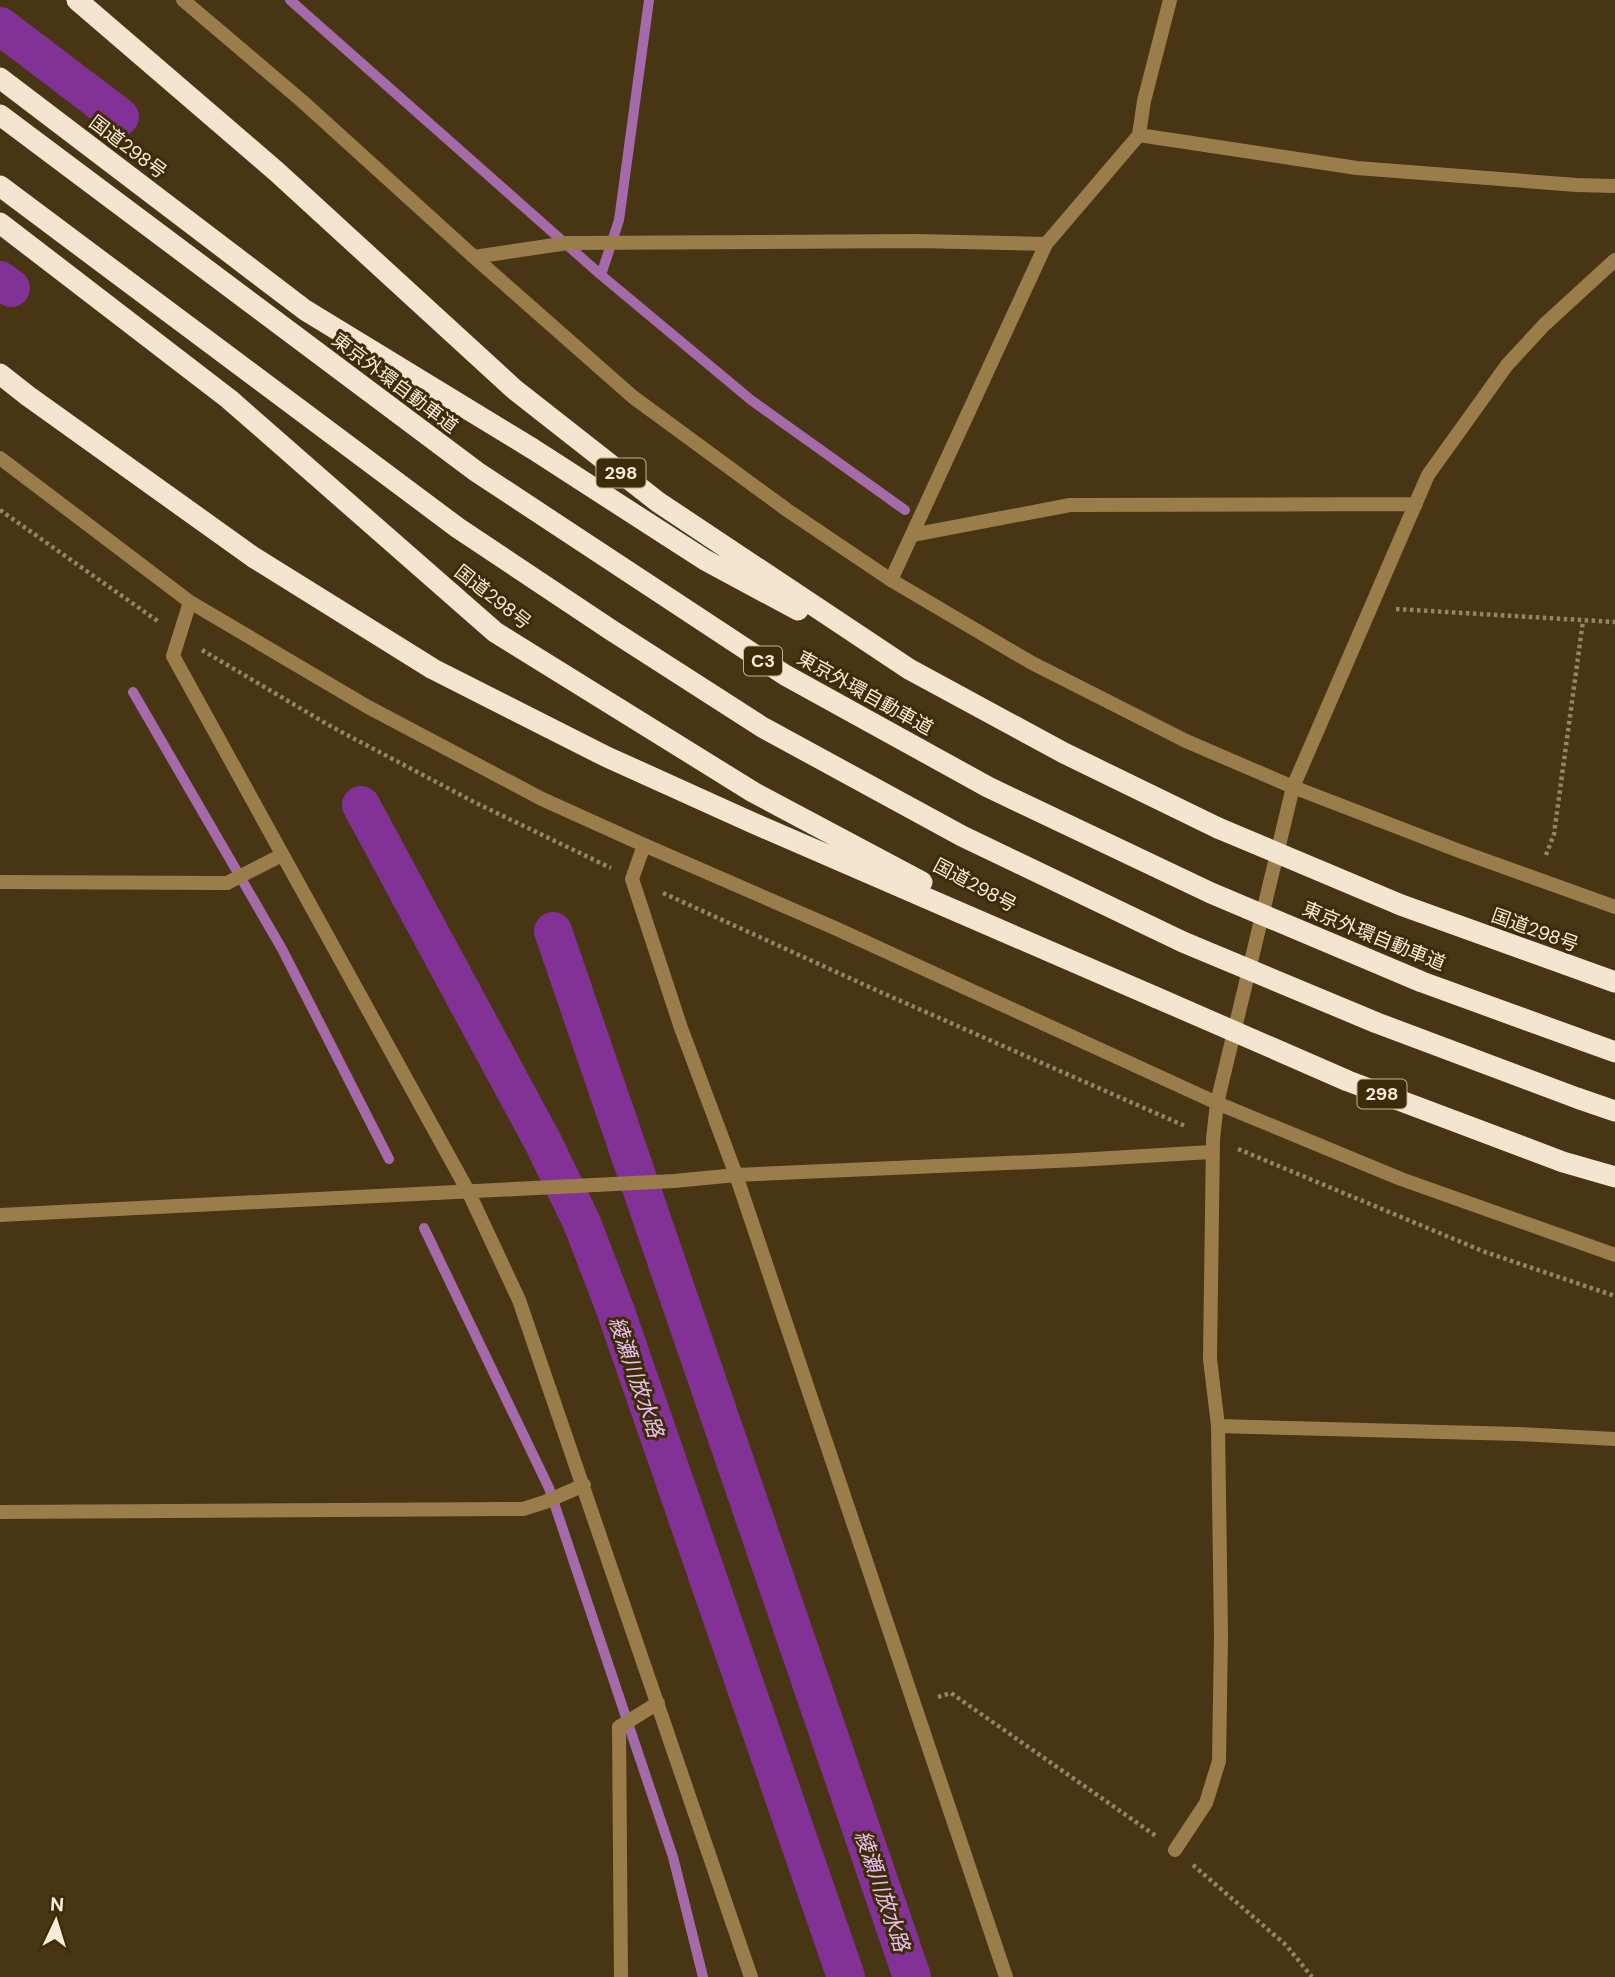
<svg xmlns="http://www.w3.org/2000/svg" width="1615" height="1977" viewBox="0 0 1615 1977" font-family="'DM Sans','Noto Sans JP',sans-serif">
<style>
.lines{fill:none;stroke-linecap:round;stroke-linejoin:round}
.stream{stroke:#a56aaa;stroke-width:10}
.canal{stroke:#823296;stroke-width:38}
.path{stroke:#94846a;stroke-width:4.5;stroke-dasharray:3.5 3.5;stroke-linecap:butt}
.lane{stroke:#9b7d4c;stroke-width:14}
.street{stroke:#9b7d4c;stroke-width:14}
.highway{stroke:#f3e5cf;stroke-width:21}
.highway-bridge{stroke:#f3e5cf;stroke-width:21}
.labels{text-anchor:middle;dominant-baseline:central;stroke-width:6;stroke-linejoin:round;paint-order:stroke}
.shield{fill:#3e2b08;stroke:#c0b19a;stroke-width:2}
.shield-label{font-size:18px;font-weight:bold;fill:#f7ebd9}
.street-label{font-size:19px;fill:#f7ebd9;stroke:#3e2b08}
.water-label{font-size:21px;font-style:italic;fill:#e8c1f2;stroke:#3e2b08}
</style>
<rect width="100%" height="100%" fill="#483514"/>
<g class="lines">
<path class="stream" d="M 290,0 L 601,275 L 751,400 L 905,510
M 601,275 L 619,220 L 649,0
M 133,692 L 282,949 L 389,1159
M 424,1228 L 549,1488 L 673,1857 L 703,1977"/>
<path class="canal" d="M 0,26 L 120,117
M 0,280 L 11,288
M 361,805 L 544,1144 L 582,1223 L 615,1309 L 846,1977
M 553,931 L 912,1977"/>
<path class="path" d="M 0,510 L 159,622
M 1396,609 L 1615,622
M 202,650 L 332,727 L 476,803 L 611,868
M 1546,855 L 1554,834 L 1583,621
M 663,893 L 878,991 L 1185,1126
M 1238,1149 L 1485,1252 L 1615,1296
M 938,1697 L 951,1693 L 1156,1836
M 1193,1865 L 1286,1945 L 1312,1977"/>
<path class="lane" d="M 1139,135 L 1357,168 L 1577,185 L 1615,186
M 474,257 L 568,243 L 917,241 L 1046,244
M 912,535 L 1070,505 L 1416,504
M 891,580 L 1046,244 L 1139,135 L 1144,101 L 1170,0
M 0,882 L 227,883
M 1218,1426 L 1518,1434 L 1615,1439
M 1175,1850 L 1206,1803 L 1219,1761 L 1221,1636 L 1218,1426 L 1210,1359 L 1213,1139 L 1217,1103 L 1293,787 L 1428,475 L 1507,365 L 1544,325 L 1615,260"/>
<path class="street" d="M 183,0 L 302,101 L 474,257 L 633,397 L 787,510 L 891,580 L 1032,663 L 1186,741 L 1293,787 L 1462,852 L 1615,907
M 0,458 L 190,602 L 368,707 L 542,799 L 644,845 L 837,929 L 1217,1103 L 1401,1179 L 1615,1255
M 190,602 L 173,656 L 468,1191 L 519,1300 L 751,1977
M 644,845 L 632,879 L 681,1028 L 736,1175 L 1006,1977
M 227,883 L 282,855
M 0,1215 L 674,1181 L 736,1175 L 1077,1160 L 1211,1152
M 0,1512 L 523,1509 L 545,1502 L 584,1485
M 621,1977 L 619,1727 L 658,1703"/>
<path class="highway" d="M 77,0 L 277,172 L 514,389 L 658,502 L 909,669 L 1064,753 L 1218,828
M 0,78 L 305,310 L 533,449 L 705,560 L 798,610
M 0,223 L 229,399 L 495,632 L 753,792 L 922,882
M 0,374 L 28,396 L 253,557 L 433,669 L 607,757 L 753,823 L 1155,997"/>
<path class="highway-bridge" d="M 0,115 L 477,472 L 785,675 L 988,787 L 1211,893 L 1422,982 L 1615,1052
M 0,186 L 458,528 L 611,630 L 762,727 L 962,836 L 1183,942 L 1377,1023 L 1577,1098 L 1615,1111
M 1218,828 L 1401,905 L 1615,982
M 1155,997 L 1348,1081 L 1563,1162 L 1615,1177"/>
</g>
<g class="labels">
<g class="shield">
<rect x="596.5" y="458.5" width="49" height="29" rx="5"/>
<rect x="744" y="646.5" width="38" height="29" rx="5"/>
<rect x="1357.5" y="1079.5" width="49" height="29" rx="5"/>
</g>
<g class="shield-label">
<text x="621" y="473">298</text>
<text x="763" y="661">C3</text>
<text x="1382" y="1094">298</text>
</g>
<g class="street-label">
<text transform="translate(128 147) rotate(37)">国道298号</text>
<text transform="translate(395 383) rotate(37)">東京外環自動車道</text>
<text transform="translate(493 597) rotate(38)">国道298号</text>
<text transform="translate(865 693) rotate(29)">東京外環自動車道</text>
<text transform="translate(975 885) rotate(28)">国道298号</text>
<text transform="translate(1535 930) rotate(20)">国道298号</text>
<text transform="translate(1374 936) rotate(22)">東京外環自動車道</text>
</g>
<g class="water-label">
<text transform="translate(636 1377) rotate(71)">綾瀬川放水路</text>
<text transform="translate(882 1891) rotate(71)">綾瀬川放水路</text>
</g>
</g>
<g transform="translate(56 1921) rotate(4)" stroke="#3e2b08" stroke-width="5" paint-order="stroke">
<path d="M0-5L12 26L0 18L-12 26Z" fill="#f7ebd9"/>
<text y="-10" font-size="19" font-weight="bold" text-anchor="middle" fill="#f7ebd9">N</text>
</g>
</svg>
